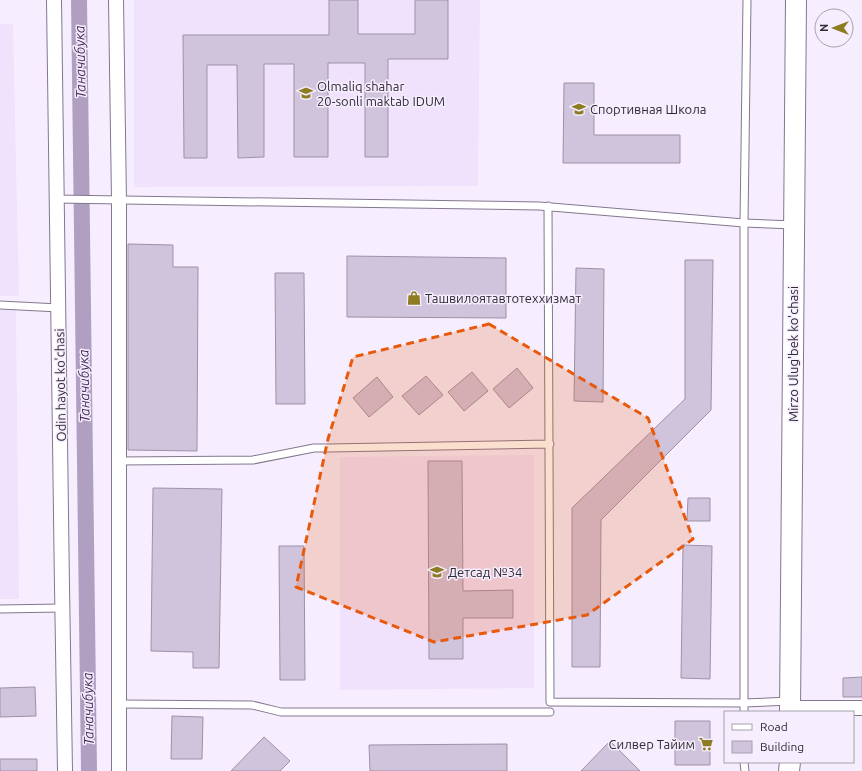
<svg xmlns="http://www.w3.org/2000/svg" width="862" height="771" viewBox="0 0 862 771" font-family="Ubuntu,sans-serif">
<style>
.built{fill:#f0e2fc}
.lines{fill:none;stroke-linecap:round;stroke-linejoin:round}
.canal{stroke:#b09fc0;stroke-width:16}
.building{fill:#d0c3dc;stroke:#9d91a9}
.lane-casing{stroke:#83778e;stroke-width:9}
.street-casing{stroke:#83778e;stroke-width:16}
.secondary-casing{stroke:#83778e;stroke-width:22}
.lane{stroke:#fff;stroke-width:7}
.street{stroke:#fff;stroke-width:14}
.secondary{stroke:#fff;stroke-width:20}
.marked{fill:#e8590c;fill-opacity:0.2;stroke:#e8590c;stroke-width:3;stroke-dasharray:8 5;stroke-linejoin:round}
.labels{text-anchor:middle;dominant-baseline:central;stroke-width:3;stroke-linejoin:round;paint-order:stroke}
.poi-label{font-size:13px;fill:#2f2a33;stroke:#f6eefe;text-anchor:start}
.street-label{font-size:13px;fill:#2f2a33;stroke:#f6eefe}
.water-label{font-size:14px;font-style:italic;fill:#472e5b;stroke:#f6eefe}
</style>
<rect width="100%" height="100%" fill="#f6eefe"/>
<path class="built" d="M 134,0 L 480,0 L 478,186 L 134,187 Z
M 0,24 L 13,24 L 19,296 L 0,296 Z
M 0,309 L 16,309 L 19,599 L 0,599 Z
M 534,455 L 534,688 L 340,690 L 340,457 Z"/>
<g class="lines">
<path class="canal" d="M 79,0 L 89,771"/>
</g>
<path class="building" d="M 329,0 L 358,0 L 358,34 L 415,34 L 415,0 L 448,0 L 448,59 L 388,59 L 388,157 L 365,157 L 365,63 L 328,63 L 328,157 L 294,157 L 294,64 L 264,64 L 264,157 L 238,158 L 237,65 L 207,65 L 207,158 L 184,158 L 183,35 L 329,35 Z
M 564,83 L 594,83 L 594,135 L 680,135 L 680,163 L 563,163 Z
M 128,244 L 173,245 L 173,267 L 198,267 L 197,451 L 128,450 Z
M 347,256 L 506,258 L 506,318 L 347,317 Z
M 685,260 L 713,260 L 711,410 L 601,520 L 600,667 L 572,667 L 572,508 L 685,399 Z
M 576,268 L 604,269 L 603,402 L 574,401 Z
M 275,273 L 304,273 L 305,404 L 276,404 Z
M 517,368 L 533,388 L 509,408 L 493,389 Z
M 472,372 L 488,391 L 464,411 L 448,392 Z
M 426,376 L 443,395 L 419,415 L 402,396 Z
M 377,377 L 393,397 L 369,417 L 353,398 Z
M 428,461 L 462,461 L 463,591 L 513,590 L 513,618 L 463,618 L 463,659 L 429,659 Z
M 153,488 L 222,489 L 219,668 L 193,668 L 193,652 L 151,651 Z
M 688,498 L 710,498 L 710,521 L 687,521 Z
M 683,545 L 712,546 L 710,679 L 681,678 Z
M 279,546 L 304,546 L 305,680 L 280,680 Z
M 862,677 L 862,697 L 843,697 L 843,678 Z
M 35,687 L 36,716 L 0,717 L 0,688 Z
M 172,716 L 203,717 L 202,759 L 171,759 Z
M 675,721 L 710,721 L 710,765 L 675,765 Z
M 264,737 L 290,761 L 280,771 L 231,771 Z
M 610,741 L 640,771 L 581,771 Z
M 507,744 L 507,771 L 370,771 L 369,745 Z
M 0,759 L 37,759 L 37,771 L 0,771 Z"/>
<g class="lines">
<defs>
<path id="lane" d="M 56,199 L 539,206 L 744,223 L 794,225
M 548,206 L 550,702 L 744,703 L 790,701
M 0,305 L 59,308
M 118,461 L 253,460 L 314,448 L 329,448 L 550,444
M 0,609 L 62,608
M 119,704 L 252,705 L 281,712 L 550,712
M 744,712 L 744,223 L 747,0
M 744,762 L 745,771"/>
<path id="street" d="M 54,0 C 56,257 61,514 65,771
M 116,0 L 119,201 L 119,771
M 790,708 L 862,708"/>
<path id="secondary" d="M 790,712 L 796,0
M 789,771 L 790,762"/>
</defs>
<use href="#lane" class="lane-casing"/>
<use href="#street" class="street-casing"/>
<use href="#secondary" class="secondary-casing"/>
<use href="#lane" class="lane"/>
<use href="#street" class="street"/>
<use href="#secondary" class="secondary"/>
</g>
<path class="marked" d="M 489,324 L 648,418 L 693,539 L 587,615 L 434,642 L 296,587 L 328,439 L 353,357 Z"/>
<defs>
<symbol id="school-bare" viewBox="-9 -9 18 18"><path d="M0-5L7-2L0 1L-7-2ZM-4 1L0 2.5L4 1V4Q0 6-4 4Z" fill="#8e7c22" stroke="#f6eefe" stroke-width="2.5" paint-order="stroke"/></symbol>
<symbol id="shop-bare" viewBox="-9 -9 18 18"><path d="M-5-2.5h2.3a2.7 3.5 0 0 1 5.4 0H5L5.5 6h-11ZM-1.5-2.5h3a1.5 2.3 0 0 0-3 0Z" fill="#8e7c22" stroke="#f6eefe" stroke-width="2.5" paint-order="stroke"/></symbol>
<symbol id="supermarket-bare" viewBox="-9 -9 18 18"><path d="M-6-5.5h2.5l.6 2H6L4.5 2H-2.5L-4.4-4H-6ZM-1.5 3.2a1.3 1.3 0 1 0 .1 0ZM3 3.2a1.3 1.3 0 1 0 .1 0Z" fill="#8e7c22" stroke="#f6eefe" stroke-width="2.5" paint-order="stroke"/></symbol>
</defs>
<g fill-rule="evenodd">
<use href="#school-bare" x="296" y="83" width="20" height="20"/>
<use href="#school-bare" x="569" y="99" width="20" height="20"/>
<use href="#shop-bare" x="404" y="288" width="20" height="20"/>
<use href="#school-bare" x="427" y="562" width="20" height="20"/>
<use href="#supermarket-bare" x="696" y="734" width="20" height="20"/>
</g>
<g class="labels">
<g class="poi-label">
<text x="317" y="86">Olmaliq shahar<tspan x="317" dy="15">20-sonli maktab IDUM</tspan></text>
<text x="590" y="109">Спортивная Школа</text>
<text x="425" y="298">Ташвилоятавтотеххизмат</text>
<text x="448" y="572">Детсад №34</text>
<text x="695" y="744" text-anchor="end">Силвер Тайим</text>
</g>
<g class="street-label">
<text transform="translate(793 354) rotate(-90)">Mirzo Ulug'bek ko'chasi</text>
<text transform="translate(60 385) rotate(-91)">Odin hayot ko'chasi</text>
</g>
<g class="water-label">
<text transform="translate(80 62) rotate(-91)">Таначибука</text>
<text transform="translate(84 386) rotate(-91)">Таначибука</text>
<text transform="translate(88 709) rotate(-91)">Таначибука</text>
</g>
</g>
<rect x="724" y="711" width="130" height="52" fill="#f6eefe" stroke="#a6a0ad"/>
<rect x="732" y="724" width="20" height="6" fill="#ffffff" stroke="#a6a0ad"/>
<text x="760" y="731" font-size="12" fill="#2f2a33">Road</text>
<rect x="732" y="741" width="20" height="12" fill="#d0c3dc" stroke="#a6a0ad"/>
<text x="760" y="751" font-size="12" fill="#2f2a33">Building</text>
<g transform="translate(834 28) rotate(270)"><circle r="19" fill="#f6eefe" stroke="#a6a0ad"/>
<path d="M0-3L7 15L0 10L-7 15Z" fill="#8e7c22"/>
<text y="-6" font-size="11" font-weight="bold" text-anchor="middle" fill="#2f2a33">N</text>
</g>
</svg>
